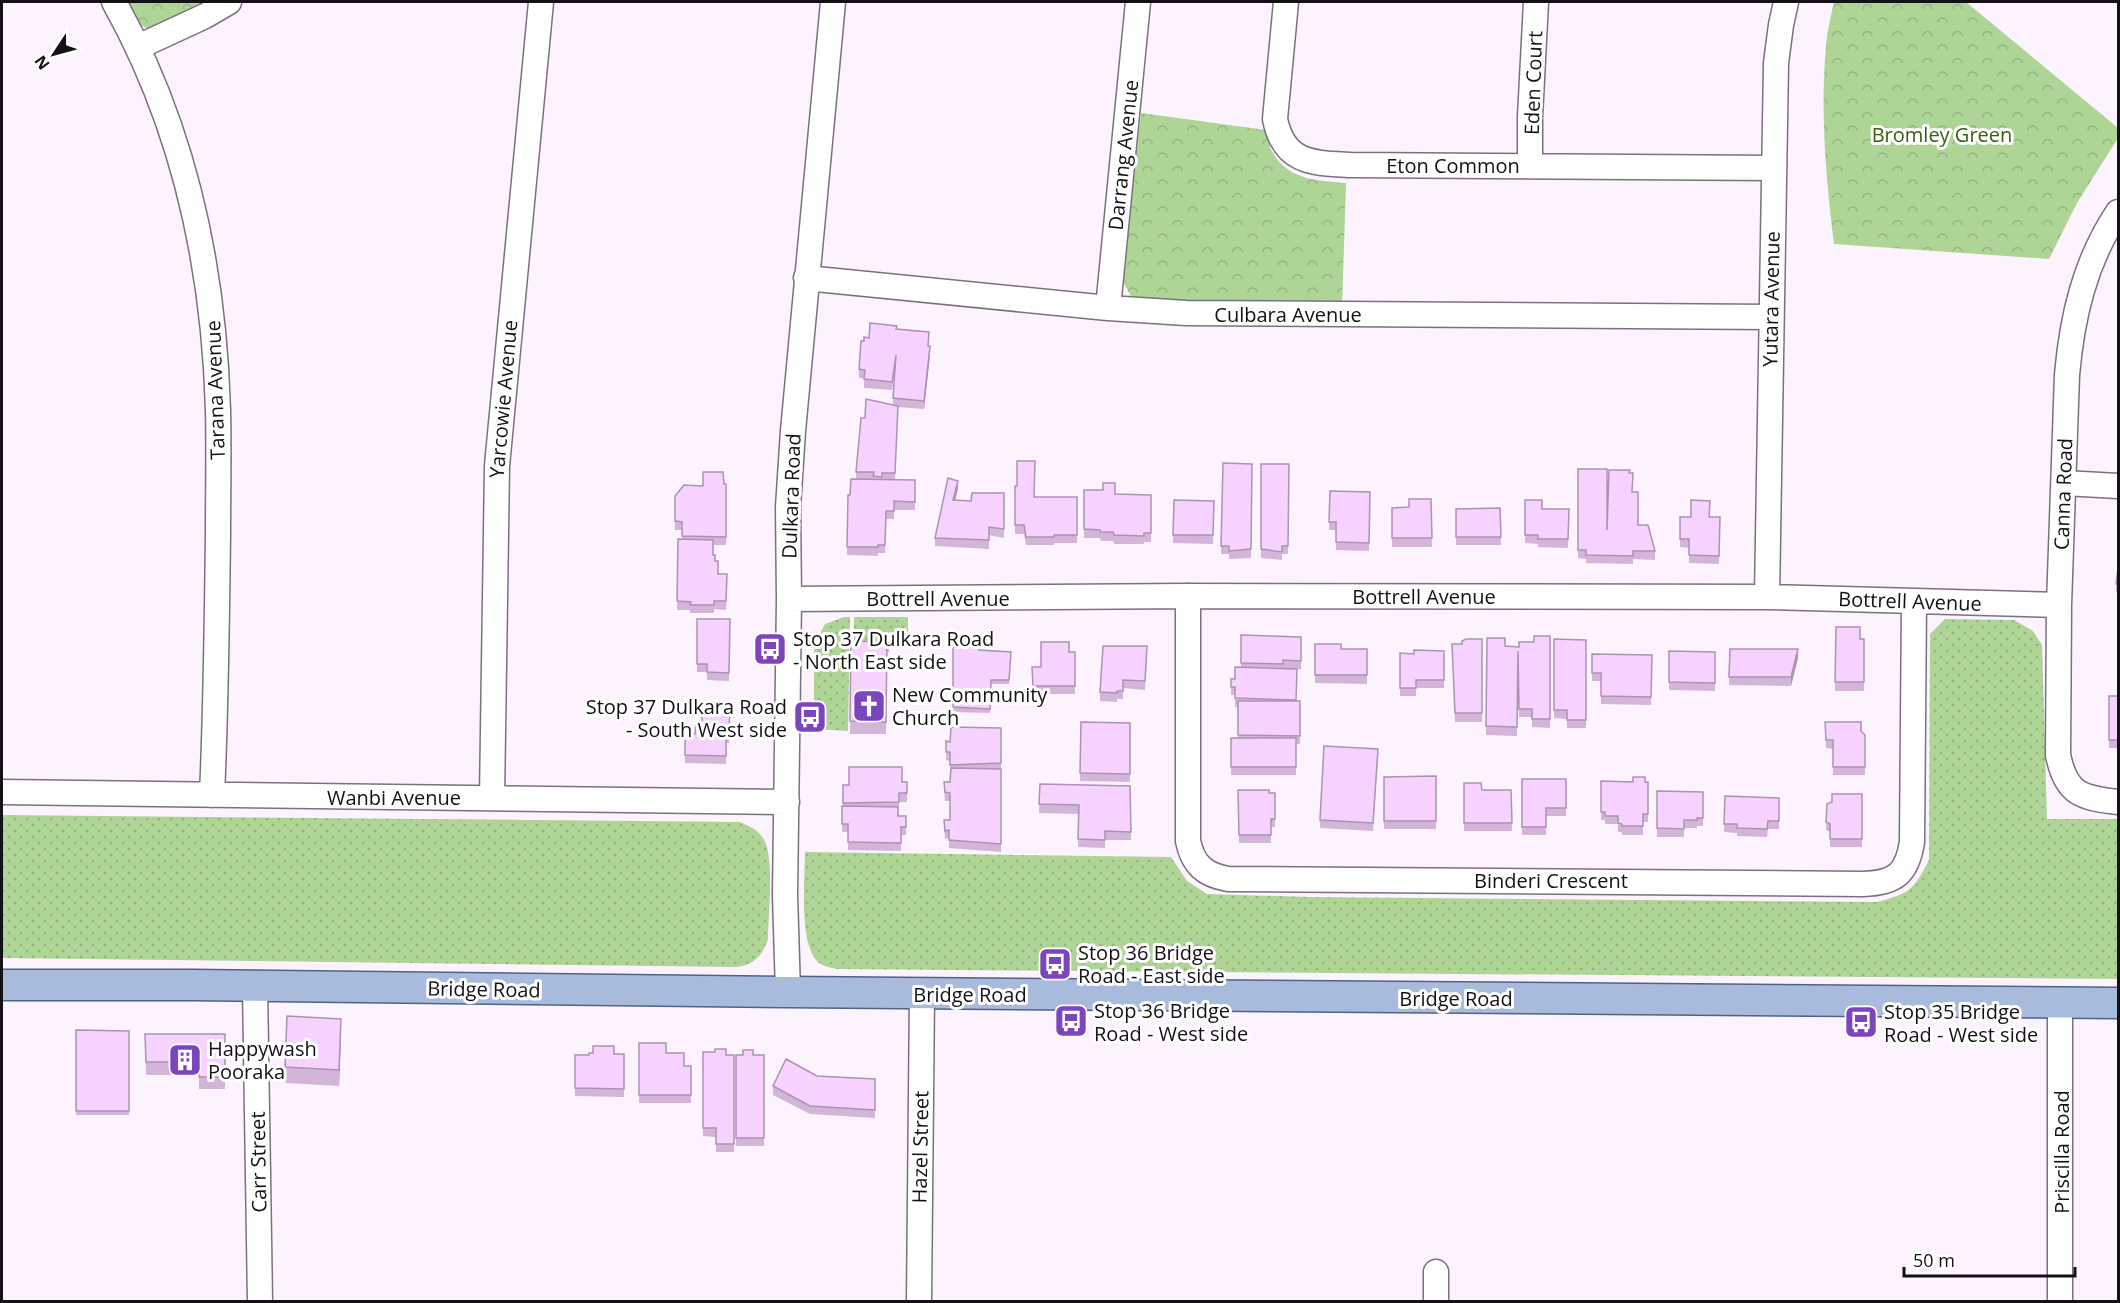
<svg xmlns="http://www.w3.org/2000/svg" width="2120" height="1303" viewBox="0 0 2120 1303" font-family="'Open Sans',sans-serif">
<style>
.grass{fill:url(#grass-dots)}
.park{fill:url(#park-crowns)}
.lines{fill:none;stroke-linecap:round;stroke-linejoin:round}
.minor-casing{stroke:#7c707f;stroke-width:27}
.major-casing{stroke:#506289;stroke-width:33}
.minor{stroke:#fff;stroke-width:24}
.major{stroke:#a9bbdd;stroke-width:30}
.wall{fill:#d4b5da}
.shaded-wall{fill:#ac93b2}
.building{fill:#f6d2fe;stroke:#ac93b2;stroke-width:1.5}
.labels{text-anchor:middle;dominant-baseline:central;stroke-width:6;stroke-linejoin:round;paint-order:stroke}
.street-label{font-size:20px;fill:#141015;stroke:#fff}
.park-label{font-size:20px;fill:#376110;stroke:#fff}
.poi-label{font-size:20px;fill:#141015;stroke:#fff;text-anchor:start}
</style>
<defs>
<pattern id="grass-dots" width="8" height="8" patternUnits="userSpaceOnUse" patternTransform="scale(1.5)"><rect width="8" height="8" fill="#aed496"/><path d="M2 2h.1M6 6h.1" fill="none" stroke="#95b580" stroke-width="1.8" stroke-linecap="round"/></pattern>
<pattern id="park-crowns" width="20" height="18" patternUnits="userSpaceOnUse" patternTransform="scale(1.5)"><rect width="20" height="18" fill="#aed496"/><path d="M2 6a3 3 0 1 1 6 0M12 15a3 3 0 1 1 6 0" fill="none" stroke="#95b580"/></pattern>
</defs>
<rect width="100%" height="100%" fill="#fcf3fe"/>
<path class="grass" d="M 844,617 L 850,617 L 848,731 L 814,729 L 814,645 L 825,624 Z
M 854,617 L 908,617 L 908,637 L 889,637 L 889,652 L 854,652 Z
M 1945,619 L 2014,620 L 2033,631 L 2042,645 L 2047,819 L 2118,819 L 2118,979 L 837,969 C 832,968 823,966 819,963 C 798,945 805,879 805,852 L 1171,857 L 1187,881 L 1207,894 L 1308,897 L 1877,902 C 1910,893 1913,891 1929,860 L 1930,634 Z
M 2,815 L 740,822 C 749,826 757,829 763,838 C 775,855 768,916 768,939 C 762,956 754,965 736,967 L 2,958 Z"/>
<path class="park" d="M 125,2 L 218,2 L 159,29 L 146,28 L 136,22 Z
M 1834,2 L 1966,2 L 2118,128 L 2118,138 L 2077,203 L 2049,259 L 1834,244 C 1826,179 1820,112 1826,47 C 1827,32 1831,16 1834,2 Z
M 1141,113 L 1266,130 C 1268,137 1269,147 1273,153 C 1288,180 1319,181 1346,183 L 1342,308 L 1150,305 L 1132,298 L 1123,282 Z"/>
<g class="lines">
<defs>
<path id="minor" d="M 114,2 C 184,127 214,268 218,410 C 219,451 218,492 218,533 C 217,620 216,708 212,795
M 1286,2 L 1275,119 C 1284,164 1313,163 1351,165 L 1773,168
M 138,47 L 205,16 L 229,2
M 1530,165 L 1530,117 L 1536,2
M 2118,212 C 2085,261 2072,317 2067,375 L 2059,605 L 2058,755 C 2066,794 2081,798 2118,802
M 806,278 L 1108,308 L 1186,313 L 1771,317
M 1108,308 L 1138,2
M 2064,483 L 2118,486
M 1188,596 L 1188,841 C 1193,865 1205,875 1228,879 L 1863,884 C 1895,883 1907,874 1912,842 L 1914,601
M 1767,597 L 1776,63 L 1781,25 L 1786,2
M 789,599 L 1188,596 L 1767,597 L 2059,605
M 2,792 L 787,802
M 492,798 L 497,466 L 541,2
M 255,986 L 260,1302
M 788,992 L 785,895 L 789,599 L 788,507 L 793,431 L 833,2
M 2060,1003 L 2060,1302
M 919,1302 L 922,993
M 1436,1302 L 1436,1272"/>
<path id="major" d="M 2,985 L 192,985 L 788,992 L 2118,1003"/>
</defs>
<use href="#minor" class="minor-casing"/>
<use href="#major" class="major-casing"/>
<use href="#minor" class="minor"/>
<use href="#major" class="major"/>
</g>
<path class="wall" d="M 896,329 L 929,346 L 930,355 L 924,409 L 898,407 L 895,479 L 915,480 L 915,510 L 894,510 L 894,519 L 886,519 L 885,553 L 878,553 L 878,556 L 847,555 L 848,495 L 850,495 L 856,479 L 856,472 L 865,418 L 893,404 L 894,376 L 892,390 L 864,388 L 864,378 L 859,378 L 859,369 L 864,341 L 869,338 Z
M 1223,463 L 1252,464 L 1251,558 L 1229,559 L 1229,554 L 1221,554 Z
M 1261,464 L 1289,464 L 1288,554 L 1282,554 L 1282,560 L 1261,558 Z
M 1578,469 L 1607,530 L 1633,492 L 1638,525 L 1655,551 L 1655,560 L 1633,559 L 1633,564 L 1586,563 L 1586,559 L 1578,558 Z
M 726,484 L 726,545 L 713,545 L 713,555 L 715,561 L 718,574 L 727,574 L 726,610 L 714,609 L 714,613 L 690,613 L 690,610 L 677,610 L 678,539 L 682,539 L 682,530 L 675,530 L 675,496 L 703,486 Z
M 1015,486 L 1034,497 L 1077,497 L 1077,543 L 1054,543 L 1054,545 L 1026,545 L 1024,534 L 1015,534 Z
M 958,489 L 955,500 L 971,501 L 1004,493 L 1004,538 L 989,535 L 989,549 L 935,546 L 935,538 Z
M 1084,490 L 1115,494 L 1151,495 L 1151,542 L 1144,542 L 1144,544 L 1114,544 L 1113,541 L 1101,541 L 1100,538 L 1084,538 Z
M 1330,491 L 1370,492 L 1369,551 L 1336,550 L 1336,530 L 1329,530 Z
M 1431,499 L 1432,547 L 1392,547 L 1392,508 L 1409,507 Z
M 1174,500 L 1214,501 L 1213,544 L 1173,543 Z
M 1525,500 L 1542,509 L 1569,509 L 1568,548 L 1538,547 L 1538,544 L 1525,543 Z
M 1500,508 L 1501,545 L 1456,545 L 1456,509 Z
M 1680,517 L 1720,517 L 1719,564 L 1689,563 L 1689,548 L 1680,547 Z
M 2118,568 L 2118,593 L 2116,592 L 2116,584 Z
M 697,619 L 730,619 L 729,681 L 707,680 L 707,672 L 697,672 Z
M 1836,627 L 1860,639 L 1864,639 L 1864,691 L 1835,691 Z
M 1241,635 L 1301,637 L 1301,669 L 1295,669 L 1296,701 L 1300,701 L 1300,744 L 1296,744 L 1296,775 L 1231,775 L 1231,738 L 1238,738 L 1238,707 L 1235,707 L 1235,695 L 1231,695 L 1231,679 L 1235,679 L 1241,668 Z
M 1550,636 L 1550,728 L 1532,727 L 1532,717 L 1519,717 L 1518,659 L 1517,736 L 1486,735 L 1487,638 L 1505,646 L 1519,647 Z
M 1482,639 L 1482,722 L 1455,722 L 1452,644 L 1462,644 Z
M 1554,639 L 1586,640 L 1586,728 L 1567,728 L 1567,719 L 1554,718 Z
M 851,641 L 887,642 L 886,734 L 850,734 Z
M 1315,644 L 1341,649 L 1367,649 L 1367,684 L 1315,683 Z
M 953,645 L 979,650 L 1011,652 L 1009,684 L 991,684 L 990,713 L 953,712 Z
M 1730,649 L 1798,658 L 1791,686 L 1729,685 Z
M 1444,651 L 1444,688 L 1416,688 L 1416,696 L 1400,696 L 1400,653 L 1414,654 Z
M 1669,651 L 1715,652 L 1715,691 L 1669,690 Z
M 1069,652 L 1075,652 L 1075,694 L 1033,694 L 1032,667 L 1041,667 Z
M 1592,654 L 1652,655 L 1651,705 L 1601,704 L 1601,681 L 1592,681 Z
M 1147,655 L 1145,690 L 1123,688 L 1123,699 L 1117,699 L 1117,702 L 1100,701 L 1100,692 Z
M 2109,696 L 2118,696 L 2118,748 L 2109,748 Z
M 730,702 L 729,743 L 726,743 L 726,764 L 685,763 L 685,734 L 695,734 L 702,723 Z
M 1081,722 L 1130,723 L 1130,782 L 1080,781 Z
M 1825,722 L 1861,732 L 1865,735 L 1865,775 L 1833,775 L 1833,749 L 1826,748 Z
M 1001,728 L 1001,852 L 949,848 L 949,838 L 945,839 L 944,828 L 944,820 L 950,820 L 950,801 L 945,801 L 944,790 L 944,782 L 950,782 L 950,761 L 946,760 L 946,741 L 950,742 Z
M 1378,758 L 1373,831 L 1320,828 L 1320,820 Z
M 1436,776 L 1436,829 L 1384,829 L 1384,777 Z
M 1522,779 L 1566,779 L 1566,816 L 1546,816 L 1546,835 L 1522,835 Z
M 1601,781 L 1648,782 L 1648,822 L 1643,822 L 1643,835 L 1622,835 L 1622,832 L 1618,832 L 1618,824 L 1605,824 L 1605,820 L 1601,820 Z
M 907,782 L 907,802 L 899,802 L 899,810 L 898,810 L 898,816 L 906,816 L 906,835 L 901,835 L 901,851 L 848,850 L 848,832 L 842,832 L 843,785 Z
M 1464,783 L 1482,790 L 1511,790 L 1512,831 L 1464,831 Z
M 1040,784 L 1130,786 L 1131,840 L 1105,840 L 1105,848 L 1078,847 L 1079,814 L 1039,813 Z
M 1238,790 L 1275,793 L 1275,827 L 1271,827 L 1271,843 L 1239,843 Z
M 1657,791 L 1703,792 L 1703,826 L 1697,826 L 1697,828 L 1684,828 L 1684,837 L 1657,837 Z
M 1862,794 L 1862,847 L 1830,847 L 1830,832 L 1826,830 L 1827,804 Z
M 1725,796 L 1779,798 L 1779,829 L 1768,829 L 1767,837 L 1737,836 L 1737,833 L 1724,832 Z
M 76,1030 L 129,1031 L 129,1115 L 76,1115 Z
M 145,1034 L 225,1034 L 225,1089 L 199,1089 L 199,1075 L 146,1075 Z
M 341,1035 L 339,1086 L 285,1083 L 285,1067 Z
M 639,1043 L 666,1053 L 684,1066 L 691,1066 L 691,1103 L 639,1103 Z
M 703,1052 L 726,1055 L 734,1055 L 734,1152 L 716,1152 L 716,1137 L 703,1136 Z
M 624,1054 L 624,1097 L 575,1096 L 575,1055 Z
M 736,1055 L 764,1055 L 764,1146 L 736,1146 Z
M 817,1076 L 875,1079 L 875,1118 L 810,1114 L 773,1095 L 773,1086 Z"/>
<path class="shaded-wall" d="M 930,346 L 930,355 L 924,409 L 924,401 Z
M 958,481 L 958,489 L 953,508 L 953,500 Z
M 1798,649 L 1798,658 L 1791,686 L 1791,677 Z
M 341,1019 L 341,1035 L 339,1086 L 339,1070 Z"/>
<path class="building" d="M 870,323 L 897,326 L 896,329 L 929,332 L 928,346 L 930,346 L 924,401 L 893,398 L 896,355 L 892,382 L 864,379 L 865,370 L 859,369 L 861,341 L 864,341 L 864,337 L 869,338 Z
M 866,399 L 898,406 L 895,473 L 882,473 L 882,477 L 873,476 L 874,472 L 856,472 L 861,418 L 865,418 Z
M 1017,461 L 1035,461 L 1034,497 L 1077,497 L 1077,535 L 1054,535 L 1054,537 L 1026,537 L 1024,525 L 1015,525 L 1015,486 L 1017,486 Z
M 1223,463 L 1252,464 L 1251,549 L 1229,551 L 1229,546 L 1221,546 Z
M 1261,464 L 1289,464 L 1288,546 L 1282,546 L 1282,552 L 1261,549 Z
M 1578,469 L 1607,469 L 1607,530 L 1609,470 L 1630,470 L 1629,473 L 1633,473 L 1632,492 L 1638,492 L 1638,525 L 1648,525 L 1655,551 L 1633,551 L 1633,556 L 1586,555 L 1586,550 L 1578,550 Z
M 703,472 L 723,472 L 724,484 L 726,484 L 726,537 L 682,536 L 682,522 L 675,521 L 675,496 L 684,485 L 703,486 Z
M 948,478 L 958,481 L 953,500 L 971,501 L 972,493 L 1004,493 L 1004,529 L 989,527 L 989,540 L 935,538 Z
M 851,479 L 915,480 L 915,502 L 894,501 L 894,511 L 886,511 L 885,545 L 878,545 L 878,547 L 847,547 L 848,495 L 850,495 Z
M 1103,483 L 1115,483 L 1115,494 L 1151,495 L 1151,533 L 1144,533 L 1144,536 L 1114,535 L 1113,532 L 1101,532 L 1100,530 L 1084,529 L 1084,490 L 1103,490 Z
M 1330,491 L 1370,492 L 1369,543 L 1336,542 L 1336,522 L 1329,522 Z
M 1409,499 L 1431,499 L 1432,538 L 1392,538 L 1392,508 L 1409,507 Z
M 1174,500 L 1214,501 L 1213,535 L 1173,535 Z
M 1525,500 L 1542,500 L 1542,509 L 1569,509 L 1568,539 L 1538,539 L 1538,535 L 1525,535 Z
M 1691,500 L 1710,501 L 1709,517 L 1720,517 L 1719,556 L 1689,555 L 1689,539 L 1680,539 L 1680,517 L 1691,517 Z
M 1500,508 L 1501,537 L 1456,537 L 1456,509 Z
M 678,539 L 713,540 L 713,555 L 715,555 L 715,561 L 718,561 L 718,574 L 727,574 L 726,601 L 714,601 L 714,605 L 690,605 L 691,602 L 677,601 Z
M 2118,568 L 2118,584 L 2116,584 Z
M 697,619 L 730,619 L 729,673 L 707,672 L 707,664 L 697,664 Z
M 1836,627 L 1860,627 L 1860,639 L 1864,639 L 1864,682 L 1835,682 Z
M 1241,635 L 1301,637 L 1301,661 L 1283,660 L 1283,664 L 1241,663 Z
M 1534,636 L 1550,636 L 1550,719 L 1532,719 L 1532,709 L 1519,709 L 1518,651 L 1517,727 L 1486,726 L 1487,638 L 1505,638 L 1505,646 L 1519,647 L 1519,642 L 1534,642 Z
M 1466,639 L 1482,639 L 1482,713 L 1455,713 L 1452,644 L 1462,644 L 1462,641 Z
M 1554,639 L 1586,640 L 1586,720 L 1567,720 L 1567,710 L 1554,710 Z
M 851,641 L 887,642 L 886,722 L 850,721 Z
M 1041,642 L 1069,642 L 1069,652 L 1075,652 L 1075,686 L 1033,686 L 1032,667 L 1041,667 Z
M 978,644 L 979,650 L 1011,652 L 1009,680 L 991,680 L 990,709 L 953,707 L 953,645 Z
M 1315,644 L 1341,644 L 1341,649 L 1367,649 L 1367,675 L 1315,675 Z
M 1103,646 L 1147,646 L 1145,681 L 1123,680 L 1123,691 L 1117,691 L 1117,693 L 1100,692 Z
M 1730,649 L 1798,649 L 1791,677 L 1729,677 Z
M 1414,650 L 1444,651 L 1444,680 L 1416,680 L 1416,688 L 1400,688 L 1400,653 L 1414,654 Z
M 1669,651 L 1715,652 L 1715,683 L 1669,682 Z
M 1592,654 L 1652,655 L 1651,697 L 1601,696 L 1601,673 L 1592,673 Z
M 1235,667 L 1297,669 L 1296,700 L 1235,698 L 1235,687 L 1231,687 L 1231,679 L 1235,679 Z
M 2109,696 L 2118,696 L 2118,740 L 2109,740 Z
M 1238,701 L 1300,701 L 1300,736 L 1238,735 Z
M 702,702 L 730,702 L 729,735 L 726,735 L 726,756 L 685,755 L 685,734 L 695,734 L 696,723 L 702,723 Z
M 1081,722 L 1130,723 L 1130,774 L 1080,773 Z
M 1825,722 L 1861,722 L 1861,731 L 1865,735 L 1865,767 L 1833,767 L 1833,740 L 1826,740 Z
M 951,727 L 1001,728 L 1001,763 L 950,765 L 950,752 L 946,752 L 946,741 L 950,742 Z
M 1231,738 L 1296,738 L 1296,767 L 1231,767 Z
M 1324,746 L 1378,749 L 1373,823 L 1320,820 Z
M 849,767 L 902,767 L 902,782 L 907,782 L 907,793 L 899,793 L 899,802 L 843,803 L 843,785 L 849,785 Z
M 951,768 L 1001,769 L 1001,844 L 949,840 L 949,830 L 945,831 L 944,820 L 950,820 L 950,793 L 945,792 L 944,782 L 950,782 Z
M 1436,776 L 1436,821 L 1384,821 L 1384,777 Z
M 1633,777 L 1645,777 L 1645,782 L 1648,782 L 1648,814 L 1643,814 L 1643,826 L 1622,826 L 1622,824 L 1618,823 L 1618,816 L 1605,816 L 1605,812 L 1601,812 L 1601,781 L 1633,782 Z
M 1522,779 L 1566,779 L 1566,808 L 1546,808 L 1546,827 L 1522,827 Z
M 1464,783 L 1481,783 L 1482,790 L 1511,790 L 1512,823 L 1464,823 Z
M 1040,784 L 1130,786 L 1131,832 L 1105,831 L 1105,840 L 1078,839 L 1079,805 L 1039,804 Z
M 1238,790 L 1269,790 L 1269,793 L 1275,793 L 1275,819 L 1271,819 L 1271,835 L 1239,835 Z
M 1657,791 L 1703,792 L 1703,818 L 1697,818 L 1697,820 L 1684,820 L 1684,829 L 1657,828 Z
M 1832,794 L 1862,794 L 1862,839 L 1830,839 L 1830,824 L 1826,822 L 1827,804 L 1832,802 Z
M 1725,796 L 1779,798 L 1779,821 L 1768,821 L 1767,829 L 1737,828 L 1737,824 L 1724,824 Z
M 842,806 L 898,807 L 898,816 L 906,816 L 906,827 L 901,827 L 901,843 L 848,842 L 848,824 L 842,824 Z
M 287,1016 L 341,1019 L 339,1070 L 285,1067 Z
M 76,1030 L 129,1031 L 129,1111 L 76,1111 Z
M 145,1034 L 225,1034 L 225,1077 L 199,1077 L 199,1062 L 146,1062 Z
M 639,1043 L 666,1043 L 666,1053 L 684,1053 L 684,1066 L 691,1066 L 691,1095 L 639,1095 Z
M 593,1046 L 614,1046 L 614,1054 L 624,1054 L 624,1089 L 575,1088 L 575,1055 L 589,1055 L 589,1053 L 593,1053 Z
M 715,1049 L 726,1049 L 726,1055 L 734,1055 L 734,1144 L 716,1144 L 716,1128 L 703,1128 L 703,1052 L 715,1052 Z
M 743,1050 L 753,1050 L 753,1055 L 764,1055 L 764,1138 L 736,1138 L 736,1055 L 743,1055 Z
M 786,1059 L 817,1076 L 875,1079 L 875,1110 L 810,1106 L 773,1086 Z"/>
<defs>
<symbol id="bus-square" viewBox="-11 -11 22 22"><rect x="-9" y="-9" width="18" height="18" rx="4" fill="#7d45bc" stroke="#fff"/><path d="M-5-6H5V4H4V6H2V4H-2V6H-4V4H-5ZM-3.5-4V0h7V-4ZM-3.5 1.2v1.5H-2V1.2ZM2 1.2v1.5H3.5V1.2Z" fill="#fff"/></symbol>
<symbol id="church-square" viewBox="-11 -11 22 22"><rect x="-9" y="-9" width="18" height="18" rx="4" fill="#7d45bc" stroke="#fff"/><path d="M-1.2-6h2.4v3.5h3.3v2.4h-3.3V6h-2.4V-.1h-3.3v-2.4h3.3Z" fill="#fff"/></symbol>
<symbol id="building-square" viewBox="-11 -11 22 22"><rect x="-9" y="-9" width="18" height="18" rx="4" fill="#7d45bc" stroke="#fff"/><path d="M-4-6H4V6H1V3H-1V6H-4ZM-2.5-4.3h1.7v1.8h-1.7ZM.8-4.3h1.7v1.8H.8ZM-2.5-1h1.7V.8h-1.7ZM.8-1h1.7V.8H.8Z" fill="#fff"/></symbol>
</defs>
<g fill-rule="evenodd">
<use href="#bus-square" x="751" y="630" width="38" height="38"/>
<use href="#church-square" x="850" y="687" width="38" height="38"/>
<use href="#bus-square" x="791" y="698" width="38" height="38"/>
<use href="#bus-square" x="1036" y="945" width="38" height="38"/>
<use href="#bus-square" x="1052" y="1002" width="38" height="38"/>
<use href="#bus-square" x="1842" y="1003" width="38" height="38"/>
<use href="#building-square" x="166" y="1041" width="38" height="38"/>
</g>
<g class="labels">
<g class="street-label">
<text transform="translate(1533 83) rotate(-88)">Eden Court</text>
<text transform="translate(1123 155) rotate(-84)">Darrang Avenue</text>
<text x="1453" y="165">Eton Common</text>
<text transform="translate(1771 299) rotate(-89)">Yutara Avenue</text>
<text x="1288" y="314">Culbara Avenue</text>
<text transform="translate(215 390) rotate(-92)">Tarana Avenue</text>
<text transform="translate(503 399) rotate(-85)">Yarcowie Avenue</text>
<text transform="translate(2063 494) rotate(-88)">Canna Road</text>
<text transform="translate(791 496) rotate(-88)">Dulkara Road</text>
<text x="1424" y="596">Bottrell Avenue</text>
<text x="938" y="598">Bottrell Avenue</text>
<text transform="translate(1910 601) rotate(2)">Bottrell Avenue</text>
<text x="394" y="797">Wanbi Avenue</text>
<text x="1551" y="880">Binderi Crescent</text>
<text transform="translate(484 989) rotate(1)">Bridge Road</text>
<text x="970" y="994">Bridge Road</text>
<text x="1456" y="998">Bridge Road</text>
<text transform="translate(920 1147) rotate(-89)">Hazel Street</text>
<text transform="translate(2061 1152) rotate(-90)">Priscilla Road</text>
<text transform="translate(258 1162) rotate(-91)">Carr Street</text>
</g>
<g class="park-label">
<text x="1942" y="134">Bromley Green</text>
</g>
<g class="poi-label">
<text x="793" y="638">Stop 37 Dulkara Road<tspan x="793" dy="23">- North East side</tspan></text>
<text x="892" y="694">New Community<tspan x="892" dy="23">Church</tspan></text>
<text x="787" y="706" text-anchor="end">Stop 37 Dulkara Road<tspan x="787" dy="23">- South West side</tspan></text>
<text x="1078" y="952">Stop 36 Bridge<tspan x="1078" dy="23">Road - East side</tspan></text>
<text x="1094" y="1010">Stop 36 Bridge<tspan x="1094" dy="23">Road - West side</tspan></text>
<text x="1884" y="1011">Stop 35 Bridge<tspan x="1884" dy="23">Road - West side</tspan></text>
<text x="208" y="1048">Happywash<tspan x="208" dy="23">Pooraka</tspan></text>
</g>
</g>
<rect width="2120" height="1303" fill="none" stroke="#141015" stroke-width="6"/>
<g transform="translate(54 54) rotate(234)" stroke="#ffffff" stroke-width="4.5" paint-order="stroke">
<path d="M0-4.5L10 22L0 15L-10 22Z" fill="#141015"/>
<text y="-9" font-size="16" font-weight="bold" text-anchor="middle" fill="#141015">N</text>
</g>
<path d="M1904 1267v9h171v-9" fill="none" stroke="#141015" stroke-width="3"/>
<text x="1913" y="1267" font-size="18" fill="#141015" stroke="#ffffff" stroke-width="4.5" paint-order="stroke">50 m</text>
</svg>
